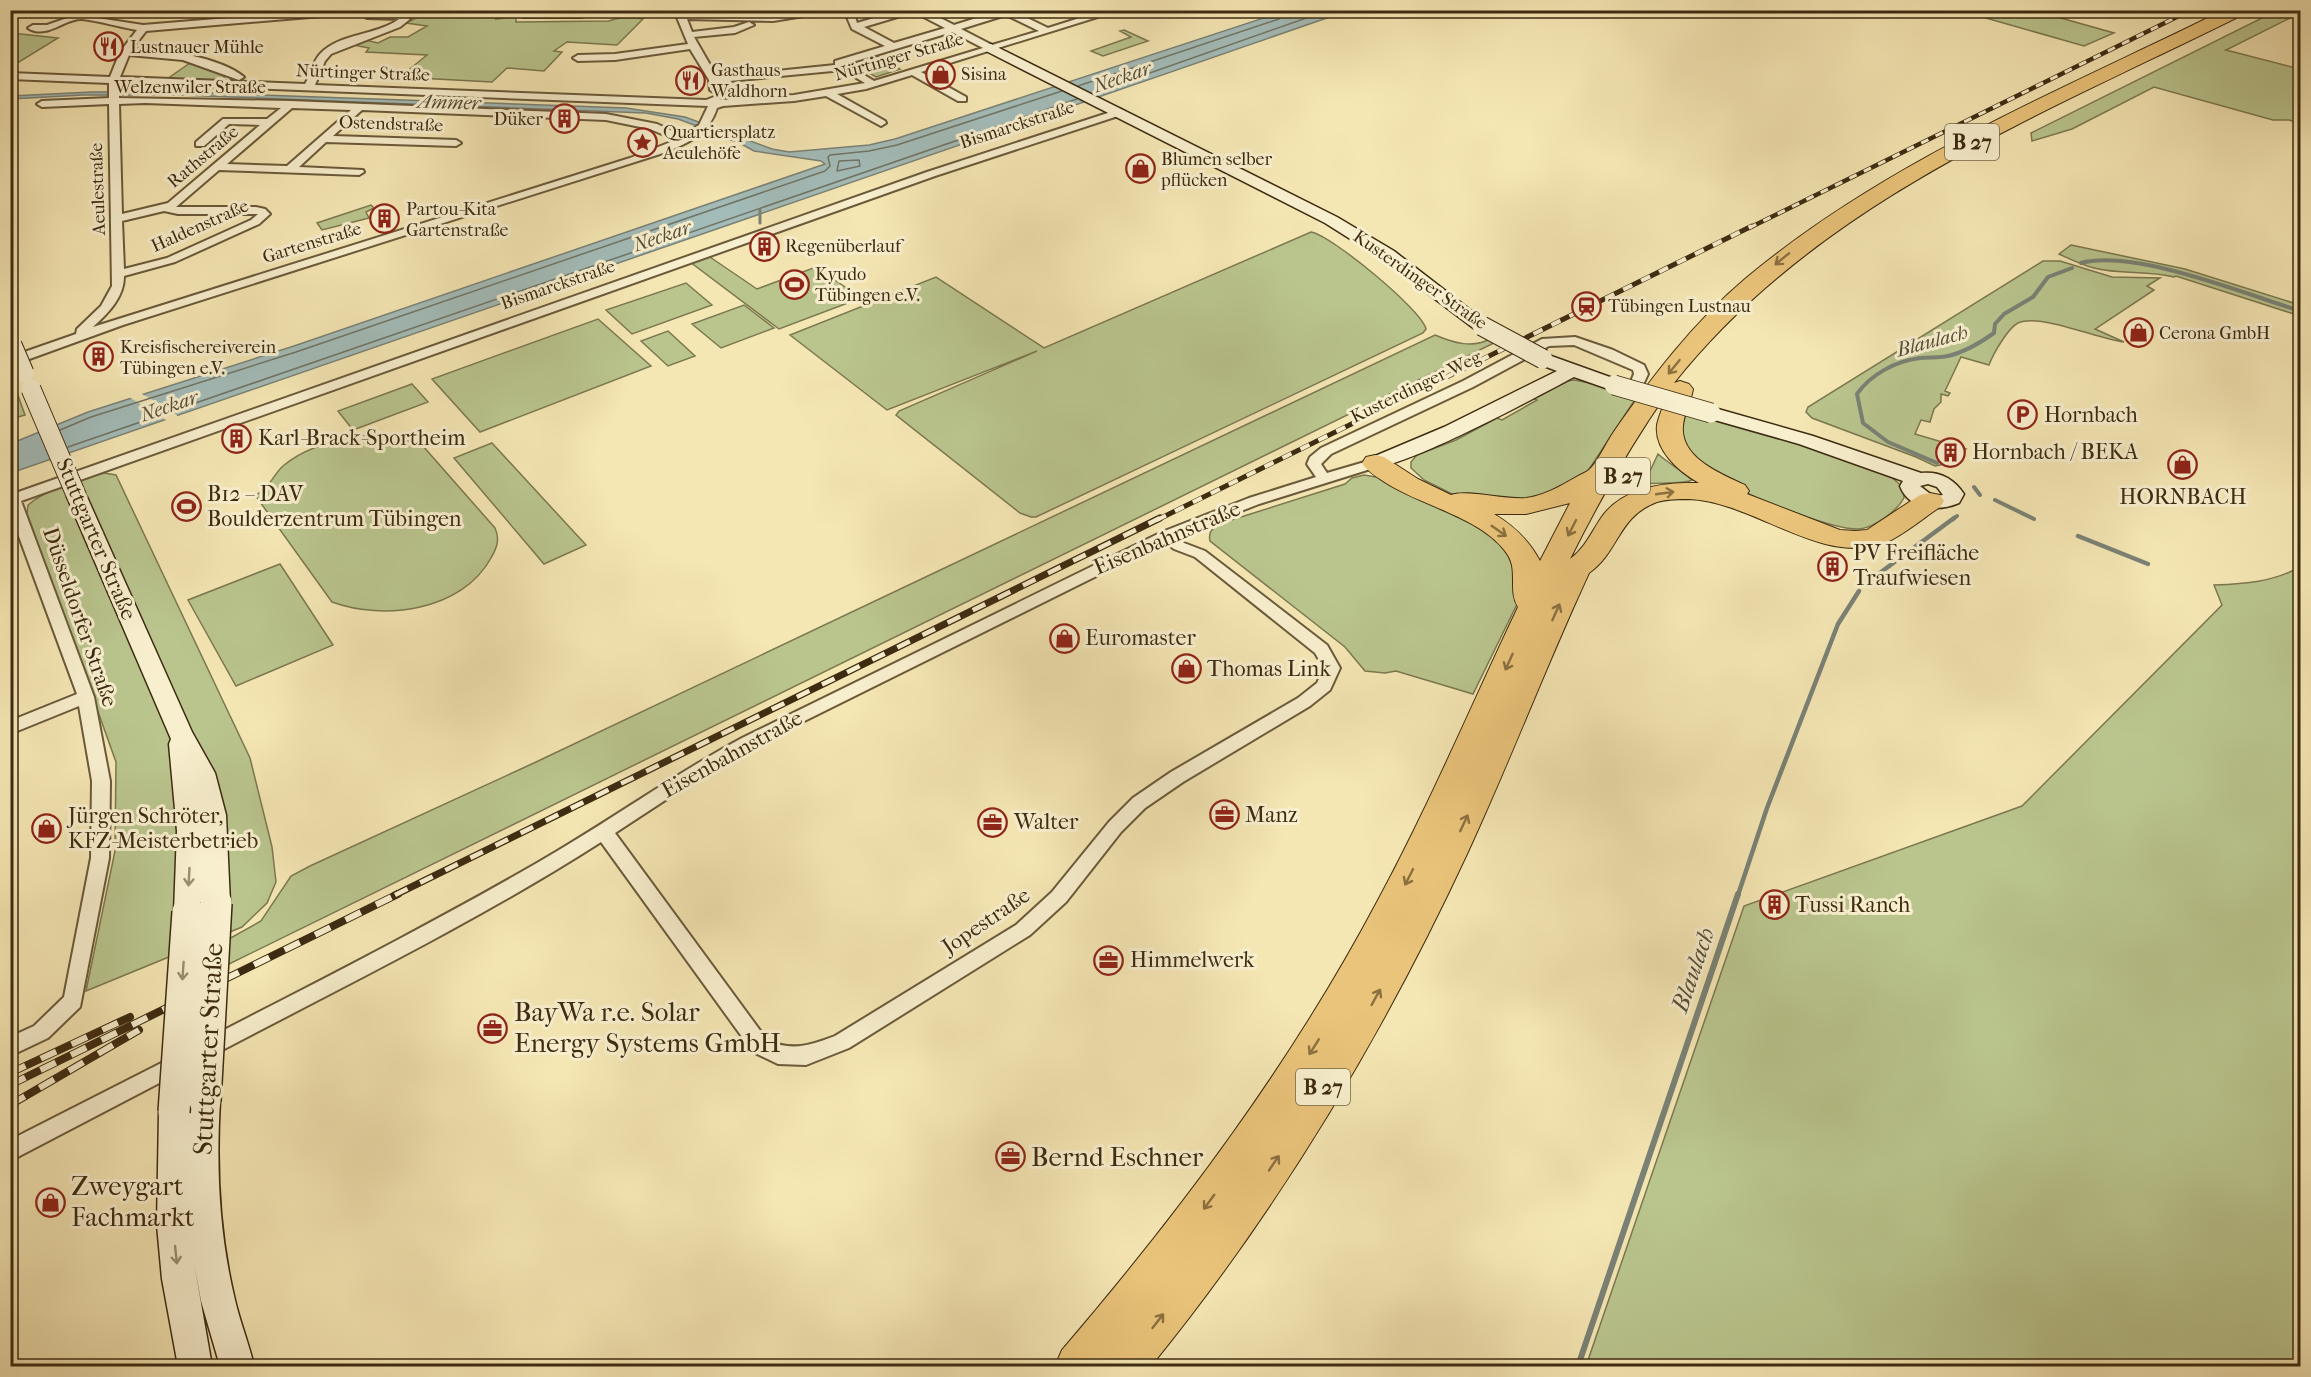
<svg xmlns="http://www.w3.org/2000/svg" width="2311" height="1377" viewBox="0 0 2311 1377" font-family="'IM FELL French Canon',serif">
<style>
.green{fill:#bac58e;stroke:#7c7850;stroke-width:1.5}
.water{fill:#a3bcb9;stroke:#7a8276;stroke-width:1.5}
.pier{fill:#f5e7b4}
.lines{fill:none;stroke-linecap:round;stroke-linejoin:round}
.shore{stroke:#707465;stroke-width:1.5}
.stream-far3{stroke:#7a8276;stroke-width:3}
.stream-far2{stroke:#7a8276;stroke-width:4}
.stream-far1{stroke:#7a8276;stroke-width:4.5}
.stream{stroke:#7a8276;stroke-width:6}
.street-casing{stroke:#6b5a3a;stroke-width:4}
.secondary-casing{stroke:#3d2b11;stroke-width:3}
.highway-casing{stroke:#3d2b11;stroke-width:2}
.street{fill:#f8efce;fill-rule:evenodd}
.secondary{fill:#f8efce;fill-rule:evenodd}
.highway{fill:#eac47a;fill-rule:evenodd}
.rail-far3-casing{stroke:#3d2b11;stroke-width:4.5}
.rail-far2-casing{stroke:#3d2b11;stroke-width:5}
.rail-far1-casing{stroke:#3d2b11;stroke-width:7}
.rail-casing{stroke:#3d2b11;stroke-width:8}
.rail-far3{stroke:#f8efce;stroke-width:3;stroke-dasharray:8;stroke-linecap:butt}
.rail-far2{stroke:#f8efce;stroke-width:4;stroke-dasharray:10;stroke-linecap:butt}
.rail-far1{stroke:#f8efce;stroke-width:4.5;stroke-dasharray:14;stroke-linecap:butt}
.rail{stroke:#f8efce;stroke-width:6;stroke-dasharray:17;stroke-linecap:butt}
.secondary-bridge-far1-casing{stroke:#3d2b11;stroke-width:21;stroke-linecap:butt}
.secondary-bridge-casing{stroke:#3d2b11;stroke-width:34;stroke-linecap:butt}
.secondary-bridge-far1{stroke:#f8efce;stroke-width:19}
.secondary-bridge{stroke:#f8efce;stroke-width:31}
.oneway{stroke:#8b7040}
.oneway2{stroke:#9a8d70}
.labels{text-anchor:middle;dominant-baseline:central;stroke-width:6;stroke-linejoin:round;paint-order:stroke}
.far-poi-label{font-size:18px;fill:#3d2b11;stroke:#f8efce;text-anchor:start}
.far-street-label{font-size:18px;fill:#3d2b11;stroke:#f8efce}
.far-water-label{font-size:20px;font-style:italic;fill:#564f3b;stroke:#f8efce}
.shield{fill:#f8efce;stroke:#75664a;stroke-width:1.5}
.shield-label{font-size:21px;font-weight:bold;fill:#3d2b11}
.poi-label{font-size:22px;fill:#3d2b11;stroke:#f8efce;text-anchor:start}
.street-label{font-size:22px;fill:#3d2b11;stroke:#f8efce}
.water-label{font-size:24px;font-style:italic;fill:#564f3b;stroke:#f8efce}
.near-poi-label{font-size:27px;fill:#3d2b11;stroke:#f8efce;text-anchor:start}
.near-street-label{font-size:27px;fill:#3d2b11;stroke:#f8efce}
</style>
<rect width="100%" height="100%" fill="#f5e7b4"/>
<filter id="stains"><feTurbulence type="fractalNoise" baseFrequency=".00333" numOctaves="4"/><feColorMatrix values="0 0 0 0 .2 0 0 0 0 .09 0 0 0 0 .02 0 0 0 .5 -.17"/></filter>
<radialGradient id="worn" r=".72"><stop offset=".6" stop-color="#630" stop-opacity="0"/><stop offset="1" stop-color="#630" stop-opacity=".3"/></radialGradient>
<path class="green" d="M 2001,10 L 2036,11 L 2114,33 L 2084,46 L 1986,18 Z
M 425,11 L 501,11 L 496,19 L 516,17 L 516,22 L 609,21 C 618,17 634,17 643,19 L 617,45 L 567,42 L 554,51 L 562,52 L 544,71 L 507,68 L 492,82 L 400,77 L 427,55 L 366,52 L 369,48 L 348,44 L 361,39 L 378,43 L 390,37 L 408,37 L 427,26 L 406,23 L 426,13 Z
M 2276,11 L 2300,11 L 2300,13 L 2226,50 L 2300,69 L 2300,123 L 2289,120 L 2273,120 L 2154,87 L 2072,129 L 2032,141 L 2031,133 Z
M 1124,30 L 1148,41 L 1103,56 L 1091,51 L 1131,37 L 1120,31 Z
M 11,33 L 58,38 L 11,67 Z
M 874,54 L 900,69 L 876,77 L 850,62 Z
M 190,63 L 222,72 L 225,80 L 167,79 Z
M 371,205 L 374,208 L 366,212 L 369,218 L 322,230 L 317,223 Z
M 1311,232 C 1331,235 1422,310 1426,329 L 1423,333 L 1036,517 L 1031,517 L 1020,513 L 896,415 L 899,411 L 1037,351 L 887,410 L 790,335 L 936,277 L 1044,348 Z
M 2071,245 L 2185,269 L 2300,305 L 2300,316 L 2176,276 L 2174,277 C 2147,270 2121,275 2094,268 C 2082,265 2070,259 2059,254 Z
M 707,255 L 757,289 L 816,267 L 861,298 L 779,329 L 690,262 Z
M 2043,261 L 2060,261 L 2112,277 L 2160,278 L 2147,286 L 2154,290 L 2095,329 L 2124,342 C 2098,339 2040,313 2018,323 C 2008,328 1993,354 1989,365 L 1961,357 L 1945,391 L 1950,393 L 1948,396 L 1941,394 L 1941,402 L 1934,409 L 1930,422 L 1921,420 L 1915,434 L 1966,449 L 1945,464 L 1935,466 L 1916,457 L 1812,418 L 1806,412 L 1808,407 Z
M 686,283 L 712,305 L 632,334 L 606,310 Z
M 744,305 L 774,328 L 721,348 L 692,324 Z
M 598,319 L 651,366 L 480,432 L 432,379 Z
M 668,331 L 695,356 L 668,366 L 641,341 Z
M 1435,335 C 1454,343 1473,349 1492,338 L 1498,341 L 227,965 L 227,940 L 261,921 L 291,876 L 310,866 L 536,762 Z
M 10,373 L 25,415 L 11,419 L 10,419 Z
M 1574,380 L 1590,383 L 1636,398 L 1586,474 L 1544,500 L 1462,499 L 1424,480 L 1411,468 L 1411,462 L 1417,455 L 1456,440 L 1497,418 L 1502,420 L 1537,400 L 1532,398 L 1566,381 Z
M 412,384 L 428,402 L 353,430 L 338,411 Z
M 1678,413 C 1735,421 1789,439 1843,458 C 1860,464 1884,469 1897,482 C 1903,486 1904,491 1904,498 C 1897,511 1875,527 1860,529 C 1837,531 1760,501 1739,489 C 1720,478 1703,465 1685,454 Z
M 361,436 L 396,437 L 422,445 L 495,528 C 500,539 497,548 491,558 C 462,611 384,621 332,602 L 255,495 C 269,490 272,476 283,466 C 304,448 334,440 361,436 Z
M 492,443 L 586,545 L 544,564 L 454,458 Z
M 1658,454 C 1669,464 1682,470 1692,480 C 1682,485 1657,482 1644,484 Z
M 104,473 L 116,475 L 250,758 L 272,847 L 276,882 L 267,903 L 242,927 L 86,991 L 115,851 L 116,762 L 27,514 L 28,505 C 48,488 79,479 104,473 Z
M 1364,475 L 1388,479 L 1507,543 L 1522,594 L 1473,694 L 1396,671 L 1385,673 L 1365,671 L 1345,647 L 1210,541 C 1208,532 1212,529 1219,524 L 1345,484 L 1352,478 Z
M 280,564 L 333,645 L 236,686 L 188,600 Z
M 2300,567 L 2300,1366 L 1586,1366 L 1744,906 L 2022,806 L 2222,605 L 2214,585 C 2245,584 2273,582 2300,567 Z"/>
<path class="water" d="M 1285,11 L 1347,11 L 11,473 L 10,444 L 88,412 L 294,346 L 825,164 L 821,161 L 754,151 L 736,141 L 724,139 L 721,135 L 678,119 L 646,113 L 179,95 L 83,95 L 11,99 L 11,96 L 92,92 L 177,92 L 626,108 L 685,117 L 772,149 L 789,152 L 869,145 L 895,139 Z"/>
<path class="pier" d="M 140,393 L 168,408 L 180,418 L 169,422 L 129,397 Z"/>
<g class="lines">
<path class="shore" d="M 1078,86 L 1279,19 L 1283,10
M 1093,93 L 1329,10
M 859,160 L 860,166 L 837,171 L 839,161 Z
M 60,430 L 91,417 L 296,352 L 825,171 L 830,166 L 828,157 L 830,155 L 869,151 L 897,145 L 1062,91
M 68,447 L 1077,99"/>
<path class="stream-far3" d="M 226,88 L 230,94
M 760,210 L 760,223"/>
<path class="stream-far2" d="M 2081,263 C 2135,249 2245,294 2300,311
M 1937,463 L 1888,442 L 1863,423 L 1857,394 C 1871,374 1896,361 1920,358 C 1930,357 1939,358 1948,356 C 1965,352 1980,343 1994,333 L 1995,324 L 2004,314 L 2033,297 L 2048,277 L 2072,268
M 1974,487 L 1980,495
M 1995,500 L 2034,519
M 1952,520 L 1957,516"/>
<path class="stream-far1" d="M 2078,536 L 2148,564
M 1869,581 L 1954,518
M 1738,895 L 1767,808 L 1838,624 L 1859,591"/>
<path class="stream" d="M 1578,1366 L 1738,894"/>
<defs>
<path id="street" d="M 63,10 L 76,10 L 91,17 L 143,25 L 325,10 L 368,10 L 369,12 L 404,14 L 410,19 L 400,27 L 331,54 L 325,61 L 315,85 L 706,100 L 714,97 L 722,100 L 794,95 L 865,83 L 843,70 L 719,82 L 720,90 L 715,93 L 710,90 L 709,80 L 690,49 L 615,60 L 578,61 L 573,58 L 578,55 L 615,54 L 688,44 L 676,15 L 663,10 L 681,10 L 685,13 L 773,15 L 811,10 L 841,10 L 773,21 L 687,19 L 692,32 L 734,27 L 749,22 L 754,25 L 735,33 L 694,37 L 717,77 L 835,65 L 835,61 L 885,46 L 852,29 L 844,10 L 853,10 L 857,23 L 901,10 L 925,10 L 954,25 L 1002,10 L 1011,10 L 1048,28 L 1105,10 L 1120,10 L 921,72 L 966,97 L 966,101 L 958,101 L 912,75 L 866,89 L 837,94 L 885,121 L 886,123 L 881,126 L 826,96 L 794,101 L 723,106 L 717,108 C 709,135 685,145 660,154 L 123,325 L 10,366 L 10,357 L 76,334 L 77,329 L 101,306 L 112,286 L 109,104 L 42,107 L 37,104 L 42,101 L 109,98 L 109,83 L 10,79 L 10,73 L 110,77 L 120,52 L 137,30 C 119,27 100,21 82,19 C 65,18 46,40 28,28 L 33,25 L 47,25 L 73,16 ZM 914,12 L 945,28 L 894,43 L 864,27 ZM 357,13 L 367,18 L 399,19 C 376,36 339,33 320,54 C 312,63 311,75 305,84 L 120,77 L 129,55 L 183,60 L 239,80 L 244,77 C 220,57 163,49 132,49 L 146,31 ZM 1006,15 L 1039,31 L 992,45 L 961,29 ZM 952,32 L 983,48 L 874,81 L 846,64 ZM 119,83 L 708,106 L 699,125 L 683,136 L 657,124 L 606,114 L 291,101 L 119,98 ZM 145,103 L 281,108 L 267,119 L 223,119 L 196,142 L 196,146 L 204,146 L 229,124 L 260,125 L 168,203 L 122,214 L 119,104 ZM 292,108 L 351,110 L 287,166 L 227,164 ZM 362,110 L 606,120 L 650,129 L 676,140 L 630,158 L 93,327 C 108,313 124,298 124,276 L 175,262 L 259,224 L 270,214 L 265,209 L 256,207 L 176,207 L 219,170 L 359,175 L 364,172 L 363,170 L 299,167 L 326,142 L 456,146 L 461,143 L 456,140 L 333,136 ZM 164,211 L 178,214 L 258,214 L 251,220 L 167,258 L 124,269 L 122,221 Z
M 596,10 L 582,17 L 523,17 L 519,14 L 523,11 Z
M 1120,109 L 1125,112 L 1124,114 L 935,176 L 21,501 L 94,697 L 110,781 L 109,858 L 80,1007 L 48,1038 L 10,1056 L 10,1037 L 34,1026 L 64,997 L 91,858 L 92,781 L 79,706 L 10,734 L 10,721 L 77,694 L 10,512 L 10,495 L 927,172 Z
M 1575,337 L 1613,350 L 1644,365 L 1648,374 L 1641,389 L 1636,390 L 1629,386 L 1634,374 L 1633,370 L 1574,345 L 1549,346 L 1473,387 L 1331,454 L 1321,464 L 1327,473 L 1375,459 L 1380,460 L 1382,463 L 1380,466 L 1259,504 L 1177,536 L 1184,543 L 1205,551 L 1327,645 L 1340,668 L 1330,690 L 1310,706 L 1183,782 L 1145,808 L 1121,832 L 1066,902 L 1030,935 L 849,1048 L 806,1065 L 778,1064 L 753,1052 L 601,842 C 476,922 342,987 211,1056 L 204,1059 L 197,1056 L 194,1050 L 197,1044 C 311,985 426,927 537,863 C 607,823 671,776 742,738 L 1162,532 L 1249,498 L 1316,477 L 1307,464 L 1310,457 L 1321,448 L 1463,381 L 1542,339 ZM 1165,542 L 1174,549 L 1195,557 L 1315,653 L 1324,668 L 1317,683 L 1298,698 L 1171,772 L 1133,798 L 1109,822 L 1052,892 L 1016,925 L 835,1036 C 811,1045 792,1052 767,1040 L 615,833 L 702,776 L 754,746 Z
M 181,1053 L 188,1056 L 191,1062 L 188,1068 L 10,1161 L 10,1140 Z"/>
<path id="secondary" d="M 12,10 L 27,10 L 10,22 Z
M 991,44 L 1337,217 L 1394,251 L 1491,326 L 1488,330 L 1476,330 L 1382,259 L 1325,223 L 986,51 L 984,48 L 986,45 Z
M 1543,353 L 1621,381 L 1624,385 L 1621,389 L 1614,391 L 1574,377 C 1542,394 1395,474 1368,467 L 1365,463 L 1368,459 L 1444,427 L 1557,371 L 1536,363 L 1534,359 L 1536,355 Z
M 1711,407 L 1813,436 L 1921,473 C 1940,471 1954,479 1964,494 L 1959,503 C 1938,512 1909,510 1900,486 L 1903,481 L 1799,444 L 1704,417 L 1701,413 L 1704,409 ZM 1928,484 L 1937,487 L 1943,495 L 1933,496 L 1920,486 Z
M 77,491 L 84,493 L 87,497 L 192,732 L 215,773 L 226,815 L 230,903 L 226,911 L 216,914 L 206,911 L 202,903 L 202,885 L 202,912 L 198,920 L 188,923 L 178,920 L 174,912 L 177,831 L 169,744 L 171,739 L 67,497 L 70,493 Z
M 205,1087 L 216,1091 L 220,1101 C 216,1168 219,1234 235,1300 C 240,1322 249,1344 254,1366 L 220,1366 L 201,1301 L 194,1263 L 212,1366 L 178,1366 L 162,1279 L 157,1225 L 159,1112 L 163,1102 L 174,1098 L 185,1102 L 189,1111 L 190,1101 L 194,1091 Z"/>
<path id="highway" d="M 2224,10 L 2246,10 L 2244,14 C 2042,115 1818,201 1674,383 L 1680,381 L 1689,384 L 1693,389 C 1691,402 1684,413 1683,426 C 1680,458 1721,474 1745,485 L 1749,491 L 1747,494 L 1840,530 L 1855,531 L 1867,530 L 1920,495 L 1930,493 L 1940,495 L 1944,501 L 1940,507 C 1923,518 1900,538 1882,544 C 1817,564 1755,502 1689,499 C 1678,499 1667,499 1657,502 C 1617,517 1620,551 1589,573 C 1546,666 1510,761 1467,854 C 1382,1037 1278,1210 1151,1366 L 1055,1366 L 1062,1350 C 1181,1211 1291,1064 1377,902 C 1429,806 1471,706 1518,607 C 1507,589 1520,569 1505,551 C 1479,517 1422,506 1386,483 C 1377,477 1368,472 1362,463 L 1366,457 L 1375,455 L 1384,457 L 1418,479 L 1451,495 C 1465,489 1506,500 1526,498 C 1549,495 1566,482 1586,472 C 1595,468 1606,443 1613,433 C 1651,378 1693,323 1745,279 C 1886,161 2060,91 2224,10 ZM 1667,393 C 1665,404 1659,414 1657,425 C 1654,450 1679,472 1699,483 C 1664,482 1622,487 1601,518 C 1591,533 1585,548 1570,559 C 1599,501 1630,446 1667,393 ZM 1570,503 L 1540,561 C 1529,540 1514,526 1494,514 L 1526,514 Z"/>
</defs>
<use href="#street" class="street-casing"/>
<use href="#secondary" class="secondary-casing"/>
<use href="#highway" class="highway-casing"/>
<use href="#street" class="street"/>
<use href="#secondary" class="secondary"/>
<use href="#highway" class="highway"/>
<defs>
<path id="rail-far3" d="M 1749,228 L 2191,10"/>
<path id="rail-far2" d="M 1157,520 L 1752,226"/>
<path id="rail-far1" d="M 395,895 L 1160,518"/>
<path id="rail" d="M 10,1073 L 130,1017
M 10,1085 L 398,894
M 10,1105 L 139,1030"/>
</defs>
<use href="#rail-far3" class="rail-far3-casing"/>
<use href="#rail-far2" class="rail-far2-casing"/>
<use href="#rail-far1" class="rail-far1-casing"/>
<use href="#rail" class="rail-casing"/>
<use href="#rail-far3" class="rail-far3"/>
<use href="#rail-far2" class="rail-far2"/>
<use href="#rail-far1" class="rail-far1"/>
<use href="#rail" class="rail"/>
<defs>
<path id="secondary-bridge-far1" d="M 1482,326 L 1543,359
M 12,345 L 24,373
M 1614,385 L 1711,413
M 31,389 L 77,497"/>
<path id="secondary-bridge" d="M 205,1101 L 216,903
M 174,1112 L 188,912"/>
</defs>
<use href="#secondary-bridge-far1" class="secondary-bridge-far1-casing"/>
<use href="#secondary-bridge" class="secondary-bridge-casing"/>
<use href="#secondary-bridge-far1" class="secondary-bridge-far1"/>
<use href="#secondary-bridge" class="secondary-bridge"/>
</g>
<defs><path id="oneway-shaft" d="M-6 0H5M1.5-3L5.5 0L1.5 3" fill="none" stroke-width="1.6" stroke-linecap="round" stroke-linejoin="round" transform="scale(1.5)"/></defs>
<g class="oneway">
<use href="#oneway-shaft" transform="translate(1782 259) rotate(141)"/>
<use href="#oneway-shaft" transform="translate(1674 367) rotate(129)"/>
<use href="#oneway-shaft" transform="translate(1665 493) rotate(-8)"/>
<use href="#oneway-shaft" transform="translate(1572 528) rotate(117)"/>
<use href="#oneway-shaft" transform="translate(1499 531) rotate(35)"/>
<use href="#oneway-shaft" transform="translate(1556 612) rotate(-66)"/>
<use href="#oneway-shaft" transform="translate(1509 662) rotate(114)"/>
<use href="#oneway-shaft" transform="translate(1464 823) rotate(-65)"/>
<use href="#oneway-shaft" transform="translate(1409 877) rotate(117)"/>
<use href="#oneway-shaft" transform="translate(1376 997) rotate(-61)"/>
<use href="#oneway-shaft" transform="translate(1314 1047) rotate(122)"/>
<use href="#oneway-shaft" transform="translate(1274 1163) rotate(-56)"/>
<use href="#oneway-shaft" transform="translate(1209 1202) rotate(126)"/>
<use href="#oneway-shaft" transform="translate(1158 1321) rotate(-52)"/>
</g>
<g class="oneway2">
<use href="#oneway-shaft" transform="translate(189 877) rotate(93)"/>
<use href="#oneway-shaft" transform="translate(183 971) rotate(94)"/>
<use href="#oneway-shaft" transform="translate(176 1255) rotate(84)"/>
</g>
<defs>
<symbol id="restaurant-ring" viewBox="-11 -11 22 22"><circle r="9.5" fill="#f8efce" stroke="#8f2418" stroke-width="1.5"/><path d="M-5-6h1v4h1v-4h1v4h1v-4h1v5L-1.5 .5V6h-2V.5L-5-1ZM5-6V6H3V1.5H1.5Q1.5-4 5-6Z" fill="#8f2418"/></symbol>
<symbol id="shop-ring" viewBox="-11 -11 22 22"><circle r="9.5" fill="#f8efce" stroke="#8f2418" stroke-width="1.5"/><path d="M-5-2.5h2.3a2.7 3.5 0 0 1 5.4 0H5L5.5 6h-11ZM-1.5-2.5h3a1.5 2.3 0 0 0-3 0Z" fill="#8f2418"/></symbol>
<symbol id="building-ring" viewBox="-11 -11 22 22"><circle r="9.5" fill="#f8efce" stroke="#8f2418" stroke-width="1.5"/><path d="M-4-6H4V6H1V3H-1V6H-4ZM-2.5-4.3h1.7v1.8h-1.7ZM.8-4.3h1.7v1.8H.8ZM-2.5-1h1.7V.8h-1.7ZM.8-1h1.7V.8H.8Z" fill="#8f2418"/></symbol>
<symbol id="sight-ring" viewBox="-11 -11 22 22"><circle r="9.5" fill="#f8efce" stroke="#8f2418" stroke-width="1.5"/><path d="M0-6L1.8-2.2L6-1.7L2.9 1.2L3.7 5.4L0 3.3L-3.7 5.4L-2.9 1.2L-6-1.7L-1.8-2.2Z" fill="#8f2418"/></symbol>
<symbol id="stadium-ring" viewBox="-11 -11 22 22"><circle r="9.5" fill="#f8efce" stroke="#8f2418" stroke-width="1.5"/><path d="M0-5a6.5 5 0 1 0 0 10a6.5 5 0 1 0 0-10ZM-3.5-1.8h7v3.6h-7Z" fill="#8f2418"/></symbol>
<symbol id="station-ring" viewBox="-11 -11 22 22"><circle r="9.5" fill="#f8efce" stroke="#8f2418" stroke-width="1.5"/><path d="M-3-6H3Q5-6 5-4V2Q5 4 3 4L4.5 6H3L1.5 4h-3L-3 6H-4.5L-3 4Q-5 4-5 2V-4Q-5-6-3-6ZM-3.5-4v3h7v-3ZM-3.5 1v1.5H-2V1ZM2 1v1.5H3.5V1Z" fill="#8f2418"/></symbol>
<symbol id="parking-ring" viewBox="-11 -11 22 22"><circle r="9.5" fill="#f8efce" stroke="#8f2418" stroke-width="1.5"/><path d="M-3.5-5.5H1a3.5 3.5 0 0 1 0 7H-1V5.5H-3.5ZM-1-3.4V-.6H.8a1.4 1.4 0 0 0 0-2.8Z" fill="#8f2418"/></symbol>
<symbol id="office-ring" viewBox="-11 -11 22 22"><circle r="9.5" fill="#f8efce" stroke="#8f2418" stroke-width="1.5"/><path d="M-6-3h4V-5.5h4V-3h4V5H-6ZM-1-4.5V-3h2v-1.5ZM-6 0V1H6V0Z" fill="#8f2418"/></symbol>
</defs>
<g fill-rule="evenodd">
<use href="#restaurant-ring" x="92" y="30" width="33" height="33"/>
<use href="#shop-ring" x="924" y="58" width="33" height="33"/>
<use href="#restaurant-ring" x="674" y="64" width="33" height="33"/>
<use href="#building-ring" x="548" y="102" width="33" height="33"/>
<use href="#sight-ring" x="626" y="126" width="33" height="33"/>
<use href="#shop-ring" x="1124" y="152" width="33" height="33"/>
<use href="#building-ring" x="368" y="202" width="33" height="33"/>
<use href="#building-ring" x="748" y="230" width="33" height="33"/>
<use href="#stadium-ring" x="778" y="268" width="33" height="33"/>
<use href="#station-ring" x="1570" y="290" width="33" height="33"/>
<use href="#shop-ring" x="2122" y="316" width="33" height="33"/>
<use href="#building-ring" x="82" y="340" width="33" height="33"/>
<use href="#parking-ring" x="2006" y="398" width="33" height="33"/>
<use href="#building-ring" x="220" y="422" width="33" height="33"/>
<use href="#building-ring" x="1934" y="436" width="33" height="33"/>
<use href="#shop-ring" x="2166" y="448" width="33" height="33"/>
<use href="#stadium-ring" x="170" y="490" width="33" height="33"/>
<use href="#building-ring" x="1816" y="550" width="33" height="33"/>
<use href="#shop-ring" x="1048" y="622" width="33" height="33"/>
<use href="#shop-ring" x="1170" y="652" width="33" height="33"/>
<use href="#office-ring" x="1208" y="798" width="33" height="33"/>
<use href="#office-ring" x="976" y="806" width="33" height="33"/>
<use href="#shop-ring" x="30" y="812" width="33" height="33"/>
<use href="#building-ring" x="1758" y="888" width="33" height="33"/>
<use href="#office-ring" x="1092" y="944" width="33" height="33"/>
<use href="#office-ring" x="476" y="1012" width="33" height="33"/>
<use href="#office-ring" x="994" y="1140" width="33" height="33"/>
<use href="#shop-ring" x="34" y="1186" width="33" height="33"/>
</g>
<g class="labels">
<g class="far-poi-label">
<text x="130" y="47">Lustnauer Mühle</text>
<text x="711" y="70">Gasthaus<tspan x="711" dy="21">Waldhorn</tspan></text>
<text x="961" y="74">Sisina</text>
<text x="543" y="119" text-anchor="end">Düker</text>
<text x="663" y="132">Quartiersplatz<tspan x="663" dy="21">Aeulehöfe</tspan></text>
<text x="1161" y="159">Blumen selber<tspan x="1161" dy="21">pflücken</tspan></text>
<text x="406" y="209">Partou-Kita<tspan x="406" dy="21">Gartenstraße</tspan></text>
<text x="785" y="246">Regenüberlauf</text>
<text x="815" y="274">Kyudo<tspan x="815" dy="21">Tübingen e.V.</tspan></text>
<text x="1608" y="306">Tübingen Lustnau</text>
<text x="2159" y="333">Cerona GmbH</text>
<text x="120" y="347">Kreisfischereiverein<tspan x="120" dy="21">Tübingen e.V.</tspan></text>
</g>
<g class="far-street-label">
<text transform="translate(899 57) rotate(-16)">Nürtinger Straße</text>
<text transform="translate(363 73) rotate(2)">Nürtinger Straße</text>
<text x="190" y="87">Welzenwiler Straße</text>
<text transform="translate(391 124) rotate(2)">Ostendstraße</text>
<text transform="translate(1017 125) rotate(-18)">Bismarckstraße</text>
<text transform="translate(203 157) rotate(-40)">Rathstraße</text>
<text transform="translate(98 189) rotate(-92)">Aeulestraße</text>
<text transform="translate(200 226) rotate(-24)">Haldenstraße</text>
<text transform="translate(312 243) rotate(-17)">Gartenstraße</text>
<text transform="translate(1420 280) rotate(35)">Kusterdinger Straße</text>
<text transform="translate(558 285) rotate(-19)">Bismarckstraße</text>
<text transform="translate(1416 387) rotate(-26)">Kusterdinger Weg</text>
</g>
<g class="far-water-label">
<text transform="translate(1122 77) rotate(-19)">Neckar</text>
<text transform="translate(449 102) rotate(2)">Ammer</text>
<text transform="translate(662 236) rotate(-19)">Neckar</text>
<text transform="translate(1932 341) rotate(-15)">Blaulach</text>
<text transform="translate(169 406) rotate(-19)">Neckar</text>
</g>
<g class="shield">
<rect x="1945" y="124" width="54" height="36" rx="4.5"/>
<rect x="1596" y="458" width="54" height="36" rx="4.5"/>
<rect x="1296" y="1069" width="54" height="36" rx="4.5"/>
</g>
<g class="shield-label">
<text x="1972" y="142">B 27</text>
<text x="1623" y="476">B 27</text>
<text x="1323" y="1087">B 27</text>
</g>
<g class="poi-label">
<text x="2044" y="415">Hornbach</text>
<text x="258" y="438">Karl-Brack-Sportheim</text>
<text x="1972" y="452">Hornbach / BEKA</text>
<text x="207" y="494">B12 – DAV<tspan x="207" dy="25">Boulderzentrum Tübingen</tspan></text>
<text x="2183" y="497" text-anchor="middle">HORNBACH</text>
<text x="1853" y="553">PV Freifläche<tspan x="1853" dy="25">Traufwiesen</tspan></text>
<text x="1085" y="638">Euromaster</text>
<text x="1207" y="669">Thomas Link</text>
<text x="1245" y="815">Manz</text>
<text x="68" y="816">Jürgen Schröter,<tspan x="68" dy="25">KFZ-Meisterbetrieb</tspan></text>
<text x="1014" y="822">Walter</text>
<text x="1795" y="905">Tussi Ranch</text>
<text x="1130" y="960">Himmelwerk</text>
</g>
<g class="street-label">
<text transform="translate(1167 538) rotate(-23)">Eisenbahnstraße</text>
<text transform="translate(96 539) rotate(67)">Stuttgarter Straße</text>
<text transform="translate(80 617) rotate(71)">Düsseldorfer Straße</text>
<text transform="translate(732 754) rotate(-29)">Eisenbahnstraße</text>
<text transform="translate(986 921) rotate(-34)">Jopestraße</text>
</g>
<g class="water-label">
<text transform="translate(1693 970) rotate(-71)">Blaulach</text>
</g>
<g class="near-poi-label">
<text x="514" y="1012">BayWa r.e. Solar<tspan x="514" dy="31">Energy Systems GmbH</tspan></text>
<text x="1031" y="1157">Bernd Eschner</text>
<text x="71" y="1186">Zweygart<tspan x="71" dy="31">Fachmarkt</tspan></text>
</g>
<g class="near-street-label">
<text transform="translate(208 1049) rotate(-87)">Stuttgarter Straße</text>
</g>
</g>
<rect width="2311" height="1377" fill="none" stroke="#f5e7b4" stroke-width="36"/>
<rect x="12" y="12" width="2287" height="1353" fill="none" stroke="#3d2b11" stroke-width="3"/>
<rect x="18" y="18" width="2275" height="1341" fill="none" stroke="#3d2b11" stroke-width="1.5"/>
<rect width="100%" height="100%" filter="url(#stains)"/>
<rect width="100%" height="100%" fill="url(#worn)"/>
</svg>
